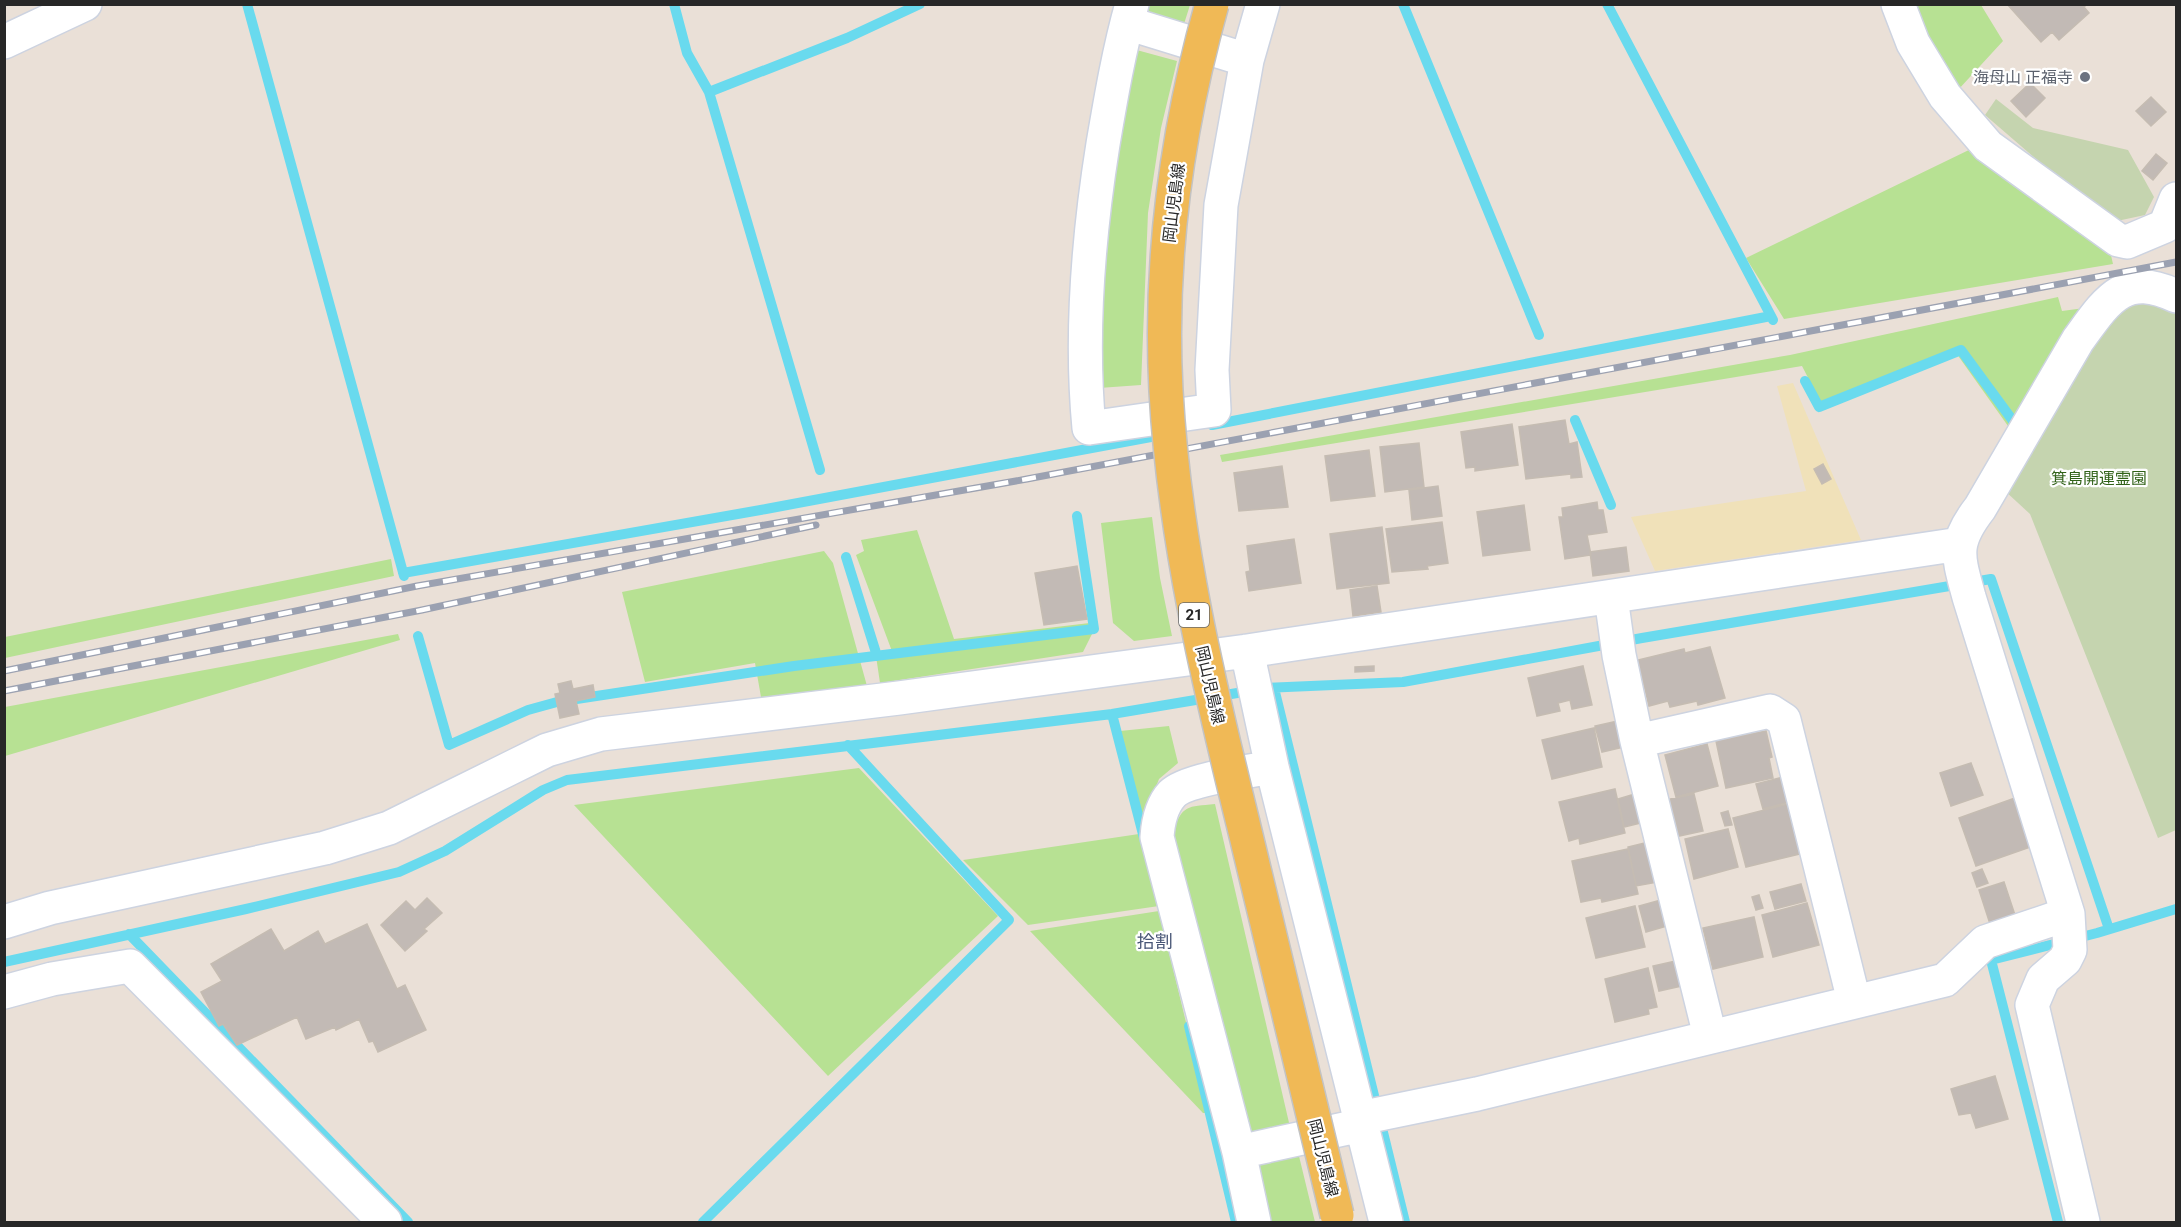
<svg xmlns="http://www.w3.org/2000/svg" width="2181" height="1227" viewBox="0 0 2181 1227" font-family="Roboto,'Noto Sans JP',sans-serif">
<style>
.green{fill:#b7e193}
.sand{fill:#f0e1b9}
.cemetery{fill:#c5d4af}
.lines{fill:none;stroke-linecap:round;stroke-linejoin:round}
.stream{stroke:#69daee;stroke-width:10}
.building{fill:#c2bab5;stroke:#c5bcb2;stroke-width:1.5}
.minor-casing{stroke:#cdd3e0;stroke-width:36}
.minor{stroke:#fff;stroke-width:33}
.rail-casing{stroke:#9ba1b1;stroke-width:7}
.rail{stroke:#fff;stroke-width:4.5;stroke-dasharray:14;stroke-linecap:butt}
.major-bridge-casing{stroke:#c3c3c3;stroke-width:36;stroke-linecap:butt}
.major-bridge{stroke:#f0b956;stroke-width:33}
.worship-dot{fill:#6b7280;stroke:#fff;stroke-width:2}
.labels{text-anchor:middle;dominant-baseline:central;stroke-width:4.5;stroke-linejoin:round;paint-order:stroke}
.shield{fill:#fff;stroke:#686868;stroke-width:1.5}
.shield-label{font-size:15px;font-weight:bold;fill:#272727}
.worship-label{font-size:16px;fill:#5b616d;stroke:#fff;text-anchor:end}
.street-label{font-size:16px;fill:#272727;stroke:#fff}
.park-label{font-size:16px;fill:#316219;stroke:#fff}
.neighbourhood-label{font-size:18px;fill:#485676;stroke:#fff}
</style>
<rect width="100%" height="100%" fill="#eae0d7"/>
<path class="green" d="M 1143,5 L 1190,5 L 1184,24 L 1144,11 Z
M 1912,5 L 1981,5 L 2003,41 L 1958,90 L 1929,40 Z
M 1133,49 L 1177,61 L 1161,128 L 1148,213 L 1141,385 L 1099,388 L 1098,285 Z
M 1973,148 L 2110,251 L 2113,264 L 1784,319 L 1746,258 Z
M 2058,297 L 2062,311 L 2092,307 L 2065,334 L 2008,426 L 1954,350 L 1821,403 L 1802,366 L 1222,462 L 1220,455 L 1790,355 Z
M 1152,517 L 1160,578 L 1172,636 L 1134,641 L 1113,623 L 1101,523 Z
M 917,530 L 954,639 L 1098,622 L 1083,652 L 880,683 L 876,656 L 893,654 L 856,555 L 864,551 L 861,540 Z
M 824,551 L 833,563 L 867,686 L 761,697 L 755,663 L 645,682 L 622,592 Z
M 391,559 L 394,576 L 5,658 L 5,637 Z
M 398,634 L 400,640 L 5,756 L 5,707 Z
M 1169,726 L 1178,763 L 1159,779 L 1143,821 L 1120,731 Z
M 859,768 L 998,916 L 828,1076 L 574,805 Z
M 1215,804 L 1290,1127 L 1254,1133 L 1244,1128 L 1172,833 C 1183,804 1187,807 1215,804 Z
M 1139,834 L 1159,906 L 1028,925 L 963,860 Z
M 1159,911 L 1208,1113 L 1203,1113 L 1030,931 Z
M 1298,1152 L 1315,1222 L 1263,1222 L 1252,1177 L 1262,1161 Z"/>
<path class="sand" d="M 1793,383 L 1861,540 L 1655,571 L 1631,517 L 1806,491 L 1777,386 Z"/>
<path class="cemetery" d="M 1996,99 L 2033,128 L 2128,150 L 2154,197 L 2145,215 L 2117,221 L 2043,165 L 1985,115 Z
M 2118,301 L 2176,306 L 2176,830 L 2158,838 L 2030,514 L 2004,490 Z"/>
<g class="lines">
<path class="stream" d="M 247,4 L 404,576
M 674,4 L 687,53 L 709,92 L 820,470
M 1403,4 L 1539,335
M 1607,4 L 1771,316
M 709,92 L 847,38 L 920,4
M 1805,381 L 1819,407 L 1961,350 L 2016,425
M 1575,420 L 1611,505
M 1212,425 L 1771,316 L 1773,320
M 846,557 L 877,656
M 403,573 L 766,509 L 1167,434
M 418,636 L 449,745 L 528,710 L 557,702 L 794,666 L 1094,629 L 1077,516
M 1274,688 L 1405,1222
M 1112,714 L 1145,842
M 129,934 L 408,1222
M 4,962 L 246,909 L 399,872 L 445,851 L 543,790 L 567,780 L 1112,714 L 1267,688 L 1403,682 L 1642,638 L 1991,579 L 2109,929
M 1189,1026 L 1236,1222
M 703,1222 L 1009,920 L 848,745
M 2058,1222 L 1991,960 L 2097,933 L 2176,909"/>
</g>
<path class="building" d="M 2007,4 L 2087,4 L 2084,7 L 2089,13 L 2059,40 L 2052,32 L 2041,42 Z
M 2030,83 L 2045,98 L 2026,117 L 2011,101 Z
M 2151,97 L 2166,112 L 2151,126 L 2136,111 Z
M 2156,154 L 2167,163 L 2153,180 L 2142,171 Z
M 1565,420 L 1569,444 L 1577,442 L 1582,477 L 1571,478 L 1571,474 L 1526,479 L 1519,427 Z
M 1512,424 L 1518,465 L 1475,471 L 1475,467 L 1466,468 L 1461,432 Z
M 1419,443 L 1424,487 L 1385,492 L 1380,447 Z
M 1369,450 L 1375,496 L 1331,501 L 1325,456 Z
M 1823,464 L 1831,479 L 1822,484 L 1814,469 Z
M 1282,466 L 1288,507 L 1239,511 L 1234,473 Z
M 1438,486 L 1442,516 L 1412,520 L 1409,490 Z
M 1597,502 L 1598,510 L 1603,510 L 1607,532 L 1587,535 L 1591,555 L 1565,559 L 1559,517 L 1563,517 L 1562,508 Z
M 1524,505 L 1530,550 L 1483,556 L 1477,512 Z
M 1442,522 L 1448,563 L 1427,566 L 1428,569 L 1392,572 L 1386,529 Z
M 1382,527 L 1389,583 L 1337,589 L 1330,534 Z
M 1294,539 L 1301,583 L 1249,591 L 1246,572 L 1250,571 L 1247,546 Z
M 1626,547 L 1629,571 L 1593,576 L 1590,552 Z
M 1077,566 L 1087,619 L 1044,625 L 1035,573 Z
M 1377,586 L 1381,612 L 1353,616 L 1350,590 Z
M 1710,647 L 1725,698 L 1698,705 L 1697,701 L 1670,707 L 1668,701 L 1649,706 L 1638,660 L 1684,649 L 1685,653 Z
M 1374,666 L 1374,671 L 1355,672 L 1355,667 Z
M 1583,666 L 1592,705 L 1572,709 L 1570,700 L 1558,703 L 1560,711 L 1537,716 L 1528,678 Z
M 571,681 L 573,689 L 593,685 L 595,697 L 576,701 L 579,714 L 560,718 L 555,694 L 560,693 L 558,684 Z
M 1618,721 L 1624,747 L 1602,752 L 1595,726 Z
M 1594,728 L 1602,767 L 1552,779 L 1542,740 Z
M 1766,731 L 1772,757 L 1769,758 L 1773,778 L 1726,788 L 1716,741 Z
M 1707,744 L 1718,786 L 1676,797 L 1665,755 Z
M 1971,763 L 1983,795 L 1951,806 L 1940,773 Z
M 1783,777 L 1789,802 L 1763,809 L 1756,784 Z
M 1615,789 L 1625,833 L 1580,844 L 1579,838 L 1569,841 L 1559,802 Z
M 1638,793 L 1645,822 L 1624,827 L 1618,799 Z
M 1694,794 L 1703,831 L 1679,836 L 1670,799 Z
M 2015,798 L 2033,846 L 1976,866 L 1959,818 Z
M 1788,804 L 1800,854 L 1746,867 L 1733,818 Z
M 1728,811 L 1732,825 L 1725,826 L 1721,813 Z
M 1728,829 L 1738,867 L 1694,879 L 1685,839 Z
M 1649,842 L 1658,882 L 1636,886 L 1628,847 Z
M 1628,849 L 1638,894 L 1602,902 L 1601,898 L 1581,902 L 1572,861 Z
M 1982,869 L 1988,883 L 1977,887 L 1972,873 Z
M 2004,882 L 2017,921 L 1992,930 L 1979,890 Z
M 1801,884 L 1806,901 L 1775,909 L 1770,892 Z
M 1759,895 L 1763,908 L 1756,910 L 1752,897 Z
M 427,898 L 442,913 L 424,929 L 427,931 L 405,951 L 381,925 L 406,901 L 415,910 Z
M 1661,900 L 1667,926 L 1646,932 L 1639,906 Z
M 1807,903 L 1819,945 L 1773,957 L 1762,915 Z
M 1635,906 L 1645,947 L 1596,958 L 1586,918 Z
M 1754,917 L 1763,957 L 1713,969 L 1703,928 Z
M 367,924 L 397,989 L 405,985 L 426,1030 L 378,1052 L 373,1041 L 369,1042 L 359,1019 L 336,1030 L 335,1027 L 306,1039 L 297,1017 L 237,1045 L 223,1024 L 219,1026 L 201,992 L 222,981 L 211,964 L 271,929 L 284,951 L 318,931 L 325,944 Z
M 1676,961 L 1682,986 L 1659,991 L 1653,966 Z
M 1648,968 L 1657,1007 L 1648,1009 L 1649,1014 L 1615,1022 L 1605,979 Z
M 1995,1076 L 2008,1119 L 1976,1128 L 1971,1113 L 1959,1115 L 1951,1089 Z"/>
<g class="lines">
<defs>
<path id="minor" d="M 1132,4 C 1119,50 1111,97 1103,144 C 1088,238 1080,333 1089,428 L 1214,410 L 1212,370 L 1221,205 L 1247,60 L 1263,4
M 1898,4 L 1913,43 L 1945,96 L 1988,146 L 2118,240 L 2127,242 L 2165,226 L 2176,199
M 1127,23 L 1247,60
M 4,42 L 85,4
M 1611,597 L 1619,655 L 1637,741 L 1710,1036
M 1247,651 L 1272,767 L 1386,1222
M 1637,741 L 1770,711 L 1784,720 L 1854,1001
M 4,922 L 50,908 L 325,848 L 389,828 L 547,750 L 601,734 L 899,698 L 1247,651 L 1960,544
M 4,992 L 52,979 L 130,966 L 385,1222
M 1360,1118 L 1477,1094 L 1945,980 L 1985,942 L 2068,914
M 1239,1152 L 1362,1125
M 1254,1222 L 1239,1152 L 1157,837 C 1158,822 1161,806 1172,794 C 1185,780 1250,771 1272,767
M 2083,1222 L 2032,1005 L 2043,979 L 2065,960 L 2070,950 L 2068,914 L 1969,597 C 1958,556 1952,544 1980,508 L 2078,340 C 2107,300 2124,271 2176,296"/>
</defs>
<use href="#minor" class="minor-casing"/>
<use href="#minor" class="minor"/>
<defs>
<path id="rail" d="M 4,671 L 417,586 L 1027,479 L 2176,262
M 4,691 L 422,610 L 816,525"/>
</defs>
<use href="#rail" class="rail-casing"/>
<use href="#rail" class="rail"/>
<defs>
<path id="major-bridge" d="M 1212,4 C 1177,129 1159,261 1166,391 C 1174,538 1208,681 1243,823 C 1274,954 1305,1085 1337,1215"/>
</defs>
<use href="#major-bridge" class="major-bridge-casing"/>
<use href="#major-bridge" class="major-bridge"/>
</g>
<circle class="worship-dot" cx="2085" cy="77" r="6"/>
<g class="labels">
<rect class="shield" x="1179" y="603" width="30" height="24" rx="4.5"/>
<g class="shield-label">
<text x="1194" y="615">21</text>
</g>
<g class="worship-label">
<text x="2073" y="77">海母山 正福寺</text>
</g>
<g class="street-label">
<text transform="translate(1174 203) rotate(-83)">岡山児島線</text>
<text transform="translate(1210 685) rotate(77)">岡山児島線</text>
<text transform="translate(1323 1158) rotate(76)">岡山児島線</text>
</g>
<g class="park-label">
<text x="2099" y="478">箕島開運霊園</text>
</g>
<g class="neighbourhood-label">
<text x="1155" y="941">拾割</text>
</g>
</g>
<rect width="2181" height="1227" fill="none" stroke="#272727" stroke-width="12"/>
</svg>
